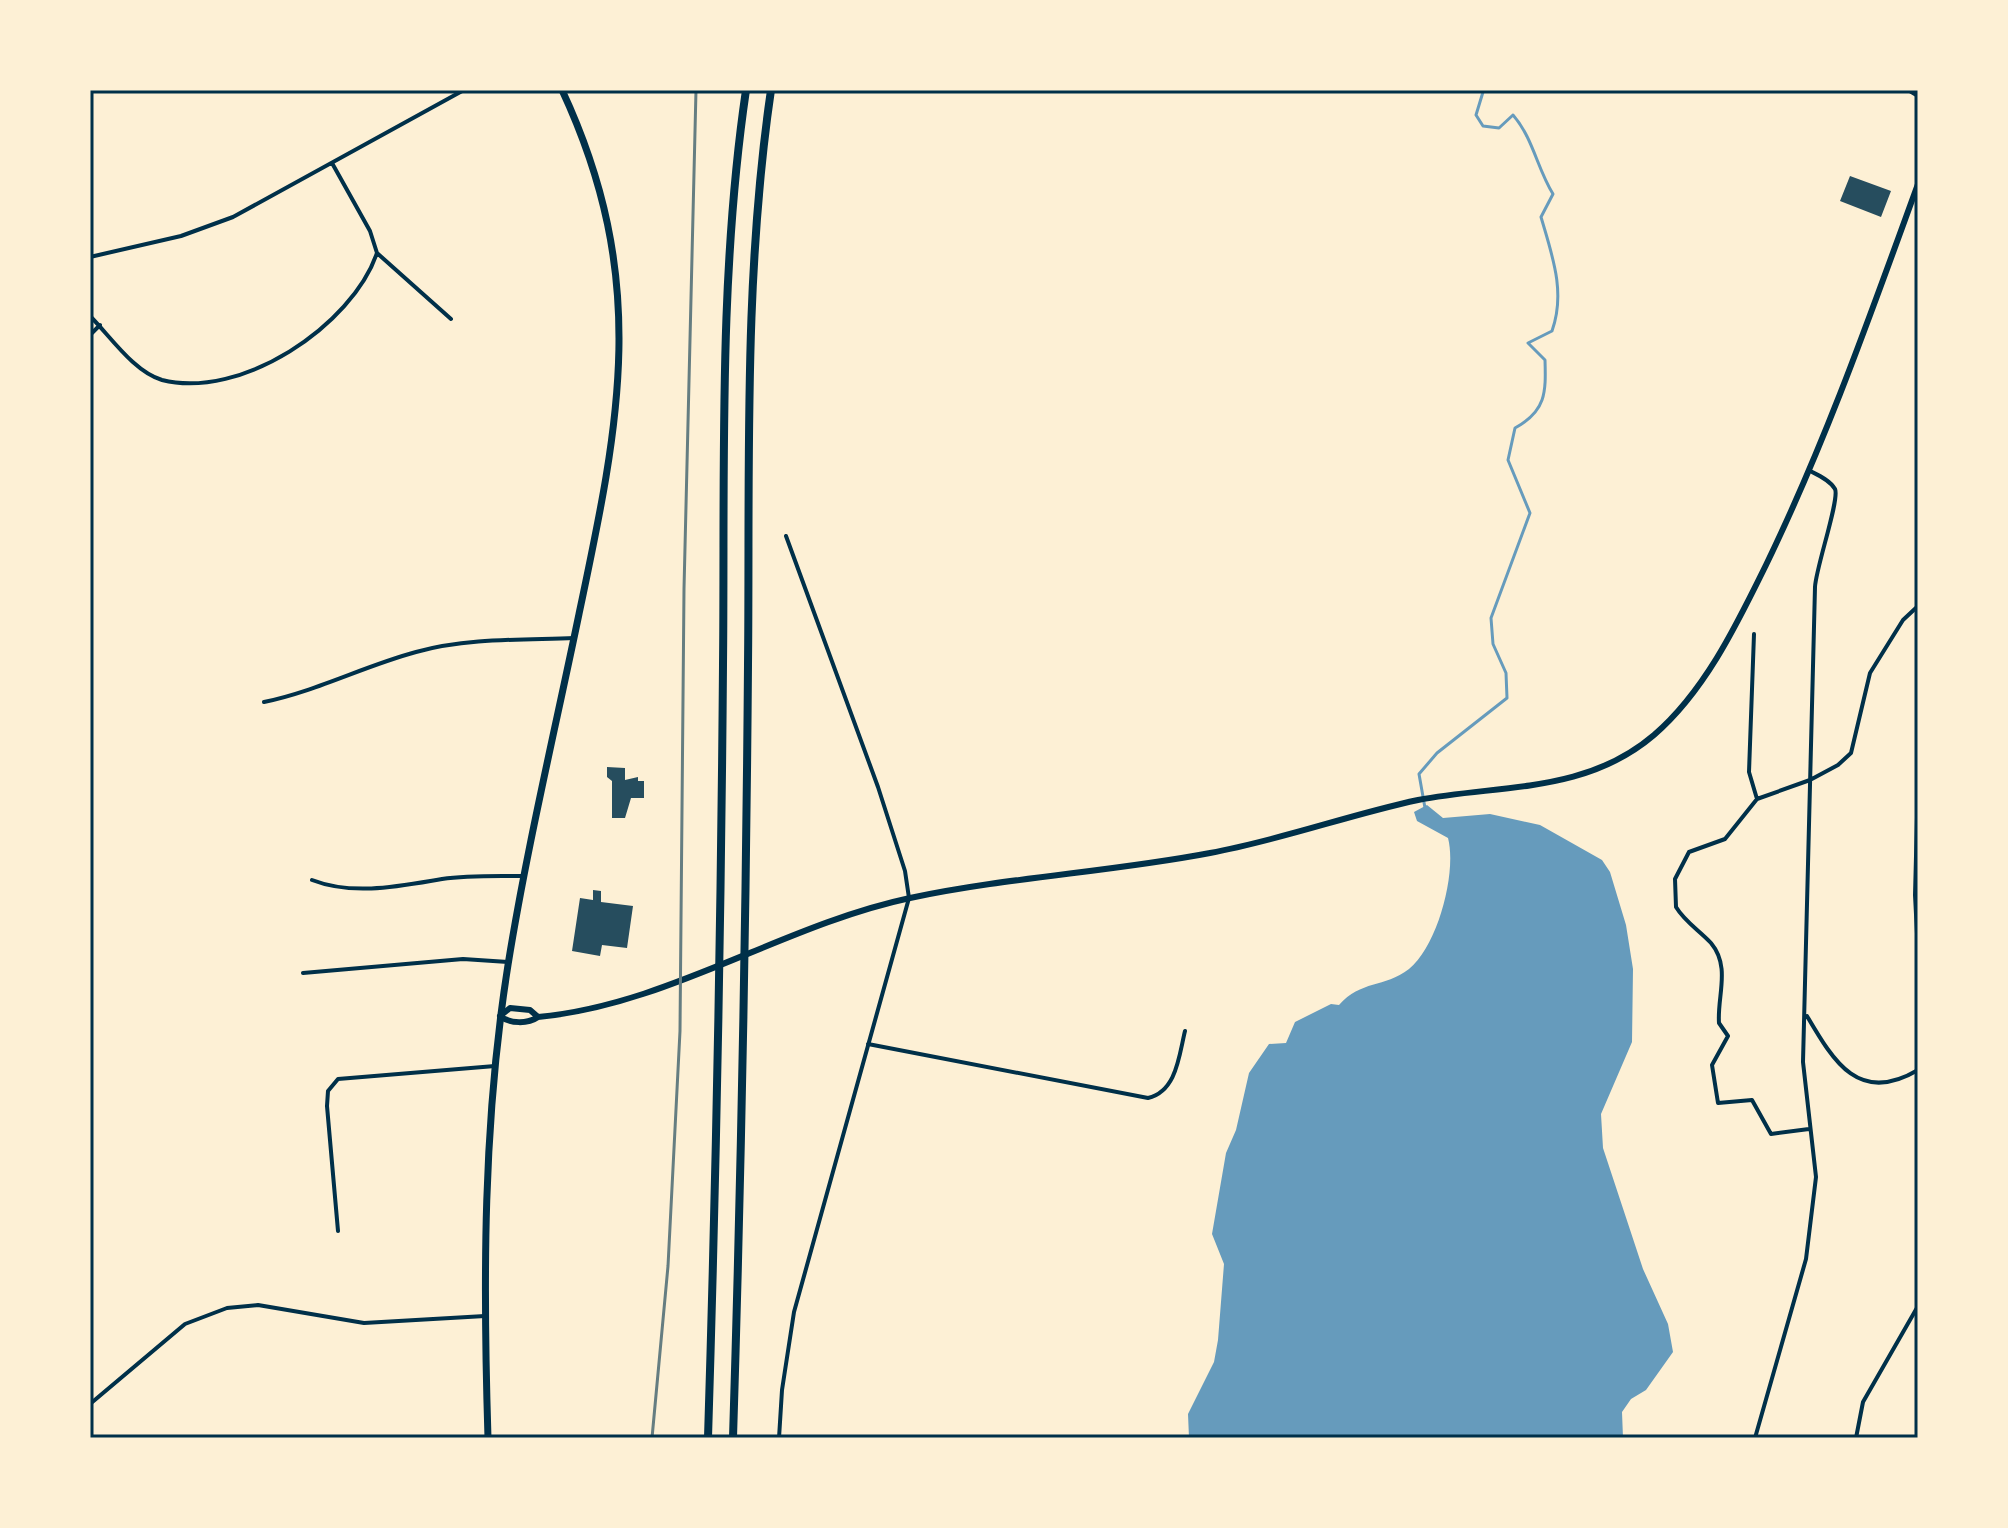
<svg xmlns="http://www.w3.org/2000/svg" width="2008" height="1528" viewBox="0 0 2008 1528" font-family="'Sofia Sans Condensed',sans-serif">
<style>
.water{fill:#669bbc}
.lines{fill:none;stroke-linecap:round;stroke-linejoin:round}
.stream{stroke:#669bbc;stroke-width:3}
.building{fill:#264d5e}
.minor{stroke:#003049;stroke-width:4}
.tertiary{stroke:#003049;stroke-width:6}
.primary{stroke:#003049;stroke-width:7}
.motorway{stroke:#003049;stroke-width:8}
.rail{stroke:#657d81;stroke-width:3}
.neatline{fill:none;stroke:#003049;stroke-width:3}
</style>
<rect width="100%" height="100%" fill="#fdf0d5"/>
<path class="water" d="M 1427,805 L 1443,818 L 1490,814 L 1540,825 L 1602,860 L 1610,872 L 1626,925 L 1633,969 L 1632,1042 L 1601,1114 L 1603,1148 L 1643,1269 L 1668,1324 L 1673,1352 L 1646,1390 L 1631,1399 L 1622,1412 L 1623,1438 L 1189,1438 L 1188,1414 L 1214,1362 L 1218,1340 L 1224,1264 L 1212,1234 L 1226,1153 L 1236,1130 L 1249,1073 L 1269,1044 L 1286,1043 L 1295,1022 L 1331,1004 L 1339,1005 C 1361,980 1384,988 1409,969 C 1438,946 1457,872 1448,838 L 1417,821 L 1414,812 Z"/>
<g class="lines">
<path class="stream" d="M 1425,808 L 1419,774 L 1437,753 L 1507,698 L 1506,673 L 1493,644 L 1491,618 L 1530,513 L 1508,460 L 1515,428 C 1546,411 1546,393 1545,360 L 1528,343 L 1552,331 C 1566,292 1552,255 1541,217 L 1553,194 C 1537,168 1533,138 1513,115 L 1499,128 L 1483,126 L 1476,115 L 1483,92 L 1477,90"/>
</g>
<path class="building" d="M 1850,176 L 1891,191 L 1881,217 L 1840,201 Z
M 607,767 L 625,768 L 625,780 L 638,777 L 638,781 L 644,781 L 644,798 L 631,798 L 625,818 L 612,818 L 612,781 L 607,777 Z
M 593,890 L 601,891 L 601,902 L 633,906 L 627,948 L 602,945 L 600,956 L 572,951 L 580,898 L 593,900 Z"/>
<g class="lines">
<path class="minor" d="M 1908,90 L 1918,96
M 332,163 L 370,231 L 377,253 L 451,319
M 90,257 L 181,236 L 233,217 L 464,90
M 90,316 C 110,336 134,372 162,380 C 241,400 352,326 377,253
M 90,335 L 100,325
M 1754,634 L 1749,772 L 1757,799
M 264,702 C 317,691 364,666 416,652 C 467,638 521,640 574,638
M 1918,779 L 1915,895 L 1918,953
M 312,880 C 353,896 400,886 442,879 C 468,875 496,876 523,876
M 303,973 L 463,959 L 508,962
M 1807,1016 C 1834,1062 1859,1105 1918,1070
M 868,1044 L 1148,1098 C 1177,1091 1179,1055 1185,1031
M 1809,1129 L 1771,1134 L 1752,1100 L 1718,1103 L 1712,1065 L 1728,1036 L 1719,1023 C 1717,996 1731,967 1711,943 C 1699,930 1685,922 1676,907 L 1675,879 L 1689,852 L 1725,839 L 1757,799 L 1810,780 L 1838,765 L 1851,753 L 1870,673 L 1903,620 L 1918,606
M 338,1231 L 327,1106 L 328,1091 L 338,1079 L 495,1066
M 90,1404 L 185,1324 L 227,1308 L 258,1305 L 364,1323 L 485,1316
M 779,1438 L 782,1390 L 794,1312 L 909,898 L 905,871 L 878,787 L 786,536
M 1755,1438 L 1806,1259 L 1816,1177 L 1803,1062 L 1815,587 C 1816,567 1840,499 1835,489 C 1830,480 1818,475 1810,471
M 1856,1438 L 1863,1402 L 1918,1306"/>
<path class="tertiary" d="M 538,1017 L 530,1010 L 510,1008 L 500,1016 C 510,1024 528,1024 538,1017 C 668,1005 783,925 910,898 C 1009,877 1111,872 1210,853 C 1281,840 1348,815 1418,800 C 1501,784 1585,794 1654,735 C 1705,691 1737,624 1766,565 C 1826,441 1871,313 1918,184"/>
<path class="primary" d="M 488,1438 C 483,1279 483,1122 508,965 C 527,847 555,730 579,614 C 620,420 650,279 562,90"/>
<path class="motorway" d="M 708,1438 C 716,1180 721,923 723,665 C 725,474 718,280 746,90
M 733,1438 C 741,1180 746,923 748,665 C 750,474 743,280 771,90"/>
<path class="rail" d="M 652,1438 L 668,1266 L 680,1031 L 684,589 L 696,90"/>
</g>
<rect width="2008" height="1528" fill="none" stroke="#fdf0d5" stroke-width="184"/>
<rect x="92" y="92" width="1824" height="1344" class="neatline"/>
</svg>
